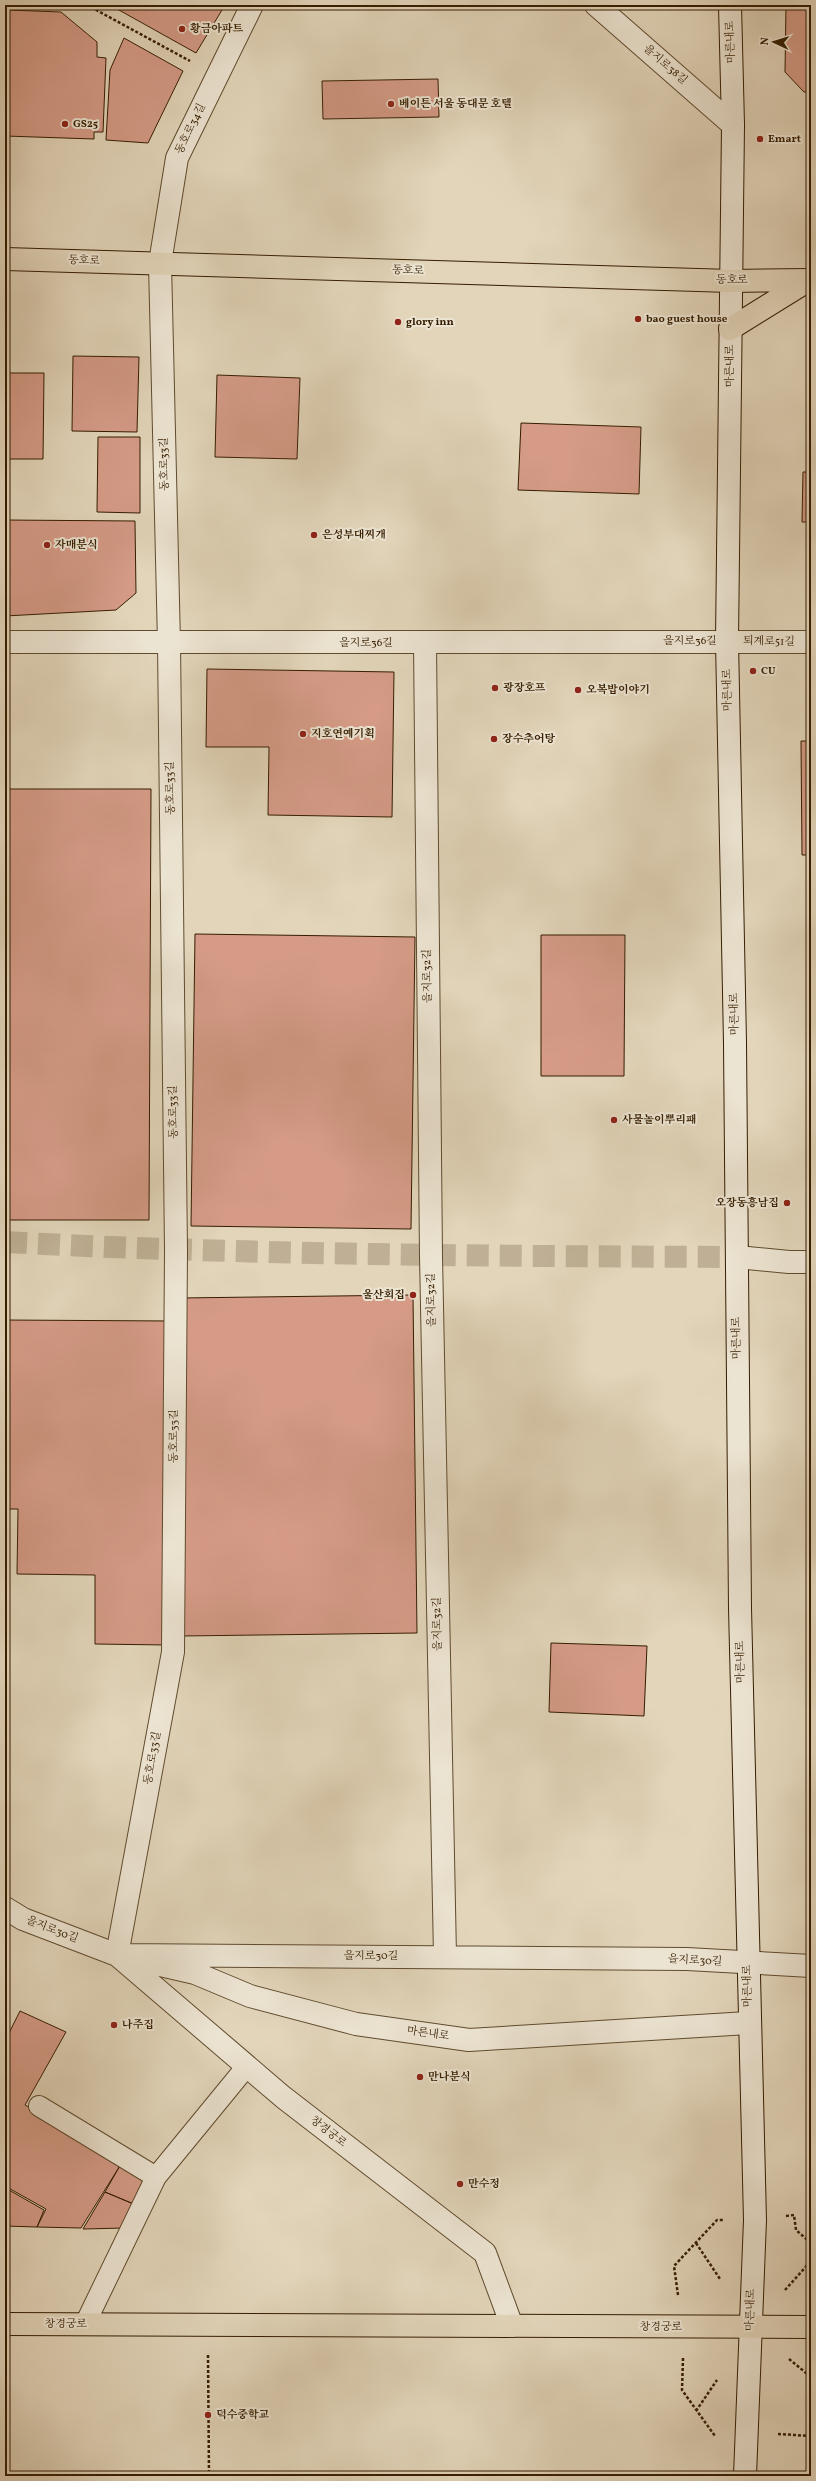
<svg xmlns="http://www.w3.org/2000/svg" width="816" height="2481" viewBox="0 0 816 2481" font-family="Vollkorn,'Noto Serif KR',serif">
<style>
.building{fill:#d59b87;stroke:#351d00}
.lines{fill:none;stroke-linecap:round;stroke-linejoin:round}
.street-tunnel{stroke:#bfb095;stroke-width:22;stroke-dasharray:22 11;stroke-linecap:butt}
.lane-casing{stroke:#604b2e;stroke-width:22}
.street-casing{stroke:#604b2e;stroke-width:24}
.secondary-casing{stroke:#351d00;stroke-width:24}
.primary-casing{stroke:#351d00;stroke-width:24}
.path{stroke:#351d00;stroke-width:2.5;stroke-dasharray:3 2;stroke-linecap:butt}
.lane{stroke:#ece4d2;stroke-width:20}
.street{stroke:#ece4d2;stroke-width:22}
.secondary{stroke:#ece4d2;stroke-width:22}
.primary{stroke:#e2d5ba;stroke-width:22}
.poi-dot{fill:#8f2418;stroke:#ece4d2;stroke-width:1.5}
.labels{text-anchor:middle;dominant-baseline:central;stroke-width:4;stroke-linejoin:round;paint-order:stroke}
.poi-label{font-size:11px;font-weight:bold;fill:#351d00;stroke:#ece4d2;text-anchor:start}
.street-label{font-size:11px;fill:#351d00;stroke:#ece4d2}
</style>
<rect width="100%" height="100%" fill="#e2d5ba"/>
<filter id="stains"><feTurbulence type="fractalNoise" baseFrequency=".005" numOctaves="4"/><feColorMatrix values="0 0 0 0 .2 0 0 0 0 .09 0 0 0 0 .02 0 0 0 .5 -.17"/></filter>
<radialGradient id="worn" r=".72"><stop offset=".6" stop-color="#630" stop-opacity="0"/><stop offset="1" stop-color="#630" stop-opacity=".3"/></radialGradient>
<path class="building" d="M 110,5 L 225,5 L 196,53 Z
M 786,5 L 811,5 L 811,92 L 804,92 L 785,72 Z
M 8,10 L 61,12 L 97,42 L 97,57 L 106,58 L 103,132 L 94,132 L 94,139 L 5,136 Z
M 124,38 L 183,71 L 148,143 L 106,140 L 110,70 Z
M 438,79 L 439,117 L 323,119 L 322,81 Z
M 73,356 L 139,357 L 137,432 L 72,431 Z
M 5,373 L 44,373 L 43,459 L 5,459 Z
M 217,375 L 300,378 L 297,459 L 215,457 Z
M 521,423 L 641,427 L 639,494 L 518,490 Z
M 98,437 L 140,437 L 140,513 L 97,512 Z
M 803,472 L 811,472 L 811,522 L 802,522 Z
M 5,520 L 135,521 L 136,593 L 116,610 L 5,616 Z
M 207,669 L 394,672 L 392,817 L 268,815 L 269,747 L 206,747 Z
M 801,741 L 811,741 L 811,855 L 802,855 Z
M 5,789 L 151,789 L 149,1220 L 5,1220 Z
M 195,934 L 415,937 L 411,1229 L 191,1226 Z
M 541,935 L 625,935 L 624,1076 L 541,1076 Z
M 413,1295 L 417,1633 L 181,1636 L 180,1298 Z
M 5,1320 L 171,1321 L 167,1645 L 95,1644 L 95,1575 L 17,1574 L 18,1509 L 5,1509 Z
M 551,1643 L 647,1646 L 644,1716 L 549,1712 Z
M 20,2011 L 66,2032 L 25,2105 L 123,2161 L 81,2228 L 37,2227 L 46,2209 L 5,2186 L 5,2072 L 8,2066 L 5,2065 L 5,2041 Z
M 122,2162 L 150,2178 L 136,2205 L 105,2192 Z
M 9,2190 L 44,2210 L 37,2227 L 5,2226 L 5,2200 Z
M 105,2192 L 136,2205 L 124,2228 L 83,2229 Z"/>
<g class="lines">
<path class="street-tunnel" d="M 5,1242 C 249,1255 492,1256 737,1257"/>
<defs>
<path id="lane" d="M 39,2106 L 156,2177
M 85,2324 L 156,2177 L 247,2066"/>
<path id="street" d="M 596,5 L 733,125
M 5,642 L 811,642
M 425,643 L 431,1256 L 445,1956
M 737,1257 L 789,1262 L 811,1262
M 5,1908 L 23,1919 L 117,1955 L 687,1959 L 811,1966
M 117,1955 L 173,1652 L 176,1251 L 169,643 L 160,263 L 177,158 L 252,5
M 117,1955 L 283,2097 L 485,2253 L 512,2326
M 156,1964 L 195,1973 L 250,1996 L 356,2024 L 469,2040 L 748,2023"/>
<path id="secondary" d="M 730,5 L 733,125 L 727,641 L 735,1043 L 740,1608 L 755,2220 L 745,2476"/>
<path id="primary" d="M 5,259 L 731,281 L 811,280
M 730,329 L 809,280
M 5,2324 L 811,2327"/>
</defs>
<use href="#lane" class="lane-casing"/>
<use href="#street" class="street-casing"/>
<use href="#secondary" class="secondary-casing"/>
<use href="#primary" class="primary-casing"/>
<path class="path" d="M 87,5 L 190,61
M 786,2216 L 794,2215 L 796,2230 L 811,2243
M 696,2243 L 720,2279
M 785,2290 L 811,2261
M 678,2295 L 674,2266 L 717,2220 L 723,2220
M 208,2355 L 209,2476
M 683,2358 L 682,2390 L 715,2436
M 789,2359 L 811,2377
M 696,2411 L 717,2380
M 778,2434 L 811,2436"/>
<use href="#lane" class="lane"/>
<use href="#street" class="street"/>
<use href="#secondary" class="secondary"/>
<use href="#primary" class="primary"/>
</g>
<g class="poi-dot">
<circle cx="182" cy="29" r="4"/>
<circle cx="391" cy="104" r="4"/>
<circle cx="65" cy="124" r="4"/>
<circle cx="760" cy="139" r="4"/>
<circle cx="638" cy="319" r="4"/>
<circle cx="398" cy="322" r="4"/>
<circle cx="314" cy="535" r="4"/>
<circle cx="47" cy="545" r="4"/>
<circle cx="753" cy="671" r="4"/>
<circle cx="495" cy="688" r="4"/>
<circle cx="578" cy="690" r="4"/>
<circle cx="303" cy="734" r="4"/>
<circle cx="494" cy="739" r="4"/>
<circle cx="614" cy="1120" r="4"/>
<circle cx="787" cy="1203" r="4"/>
<circle cx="413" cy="1295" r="4"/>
<circle cx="114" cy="2025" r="4"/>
<circle cx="420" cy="2077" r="4"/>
<circle cx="460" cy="2184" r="4"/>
<circle cx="208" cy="2415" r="4"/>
</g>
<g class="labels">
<g class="poi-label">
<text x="190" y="29">황금아파트</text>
<text x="399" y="104">베이튼 서울 동대문 호텔</text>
<text x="73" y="124">GS25</text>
<text x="768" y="139">Emart</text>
<text x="646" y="319">bao guest house</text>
<text x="406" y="322">glory inn</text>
<text x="322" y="535">은성부대찌개</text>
<text x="55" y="545">자매분식</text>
<text x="761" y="671">CU</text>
<text x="503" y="688">광장호프</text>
<text x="586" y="690">오복밥이야기</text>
<text x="311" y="734">지호연예기획</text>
<text x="502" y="739">장수추어탕</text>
<text x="622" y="1120">사물놀이뿌리패</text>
<text x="779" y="1203" text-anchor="end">오장동흥남집</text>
<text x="405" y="1295" text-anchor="end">울산회집</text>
<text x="122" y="2025">나주집</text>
<text x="428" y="2077">만나분식</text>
<text x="468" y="2184">만수정</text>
<text x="216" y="2415">덕수중학교</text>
</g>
<g class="street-label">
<text transform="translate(731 42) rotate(-92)">마른내로</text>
<text transform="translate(665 65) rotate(41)">을지로38길</text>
<text transform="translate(191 129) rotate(-64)">동호로34길</text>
<text transform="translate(84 261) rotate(2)">동호로</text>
<text transform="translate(408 271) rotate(2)">동호로</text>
<text x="732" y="280">동호로</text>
<text transform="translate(730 366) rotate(-90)">마른내로</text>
<text transform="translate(165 464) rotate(-91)">동호로33길</text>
<text x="690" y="641">을지로36길</text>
<text transform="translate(769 642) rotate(1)">퇴계로51길</text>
<text x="366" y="643">을지로36길</text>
<text transform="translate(728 690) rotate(-91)">마른내로</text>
<text transform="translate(171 788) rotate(-91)">동호로33길</text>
<text transform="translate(428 976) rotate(-91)">을지로32길</text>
<text transform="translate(735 1014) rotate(-91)">마른내로</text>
<text transform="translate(174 1112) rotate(-91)">동호로33길</text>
<text transform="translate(432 1300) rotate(-91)">을지로32길</text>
<text transform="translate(737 1338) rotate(-91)">마른내로</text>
<text transform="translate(174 1436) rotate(-90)">동호로33길</text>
<text transform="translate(438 1624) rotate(-91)">을지로32길</text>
<text transform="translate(741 1662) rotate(-91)">마른내로</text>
<text transform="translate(153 1758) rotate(-80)">동호로33길</text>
<text transform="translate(52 1930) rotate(21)">을지로30길</text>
<text x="371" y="1956">을지로30길</text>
<text transform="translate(695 1961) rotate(3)">을지로30길</text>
<text transform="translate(748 1986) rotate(-91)">마른내로</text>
<text transform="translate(428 2034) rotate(8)">마른내로</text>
<text transform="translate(328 2132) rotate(38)">창경궁로</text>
<text transform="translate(751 2310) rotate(-88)">마른내로</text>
<text x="66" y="2324">창경궁로</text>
<text x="661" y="2327">창경궁로</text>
</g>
</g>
<rect width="816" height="2481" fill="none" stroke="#e2d5ba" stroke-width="20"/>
<rect x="6" y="6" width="804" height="2469" fill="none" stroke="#351d00" stroke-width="2"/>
<rect x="10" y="10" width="796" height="2461" fill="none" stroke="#351d00"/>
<g transform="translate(774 42) rotate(274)" stroke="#ece4d2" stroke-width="3" paint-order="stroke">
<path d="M0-3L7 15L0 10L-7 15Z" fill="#351d00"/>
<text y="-6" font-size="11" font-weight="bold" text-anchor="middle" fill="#351d00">N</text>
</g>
<rect width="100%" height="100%" filter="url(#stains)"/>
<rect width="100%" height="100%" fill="url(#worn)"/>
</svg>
